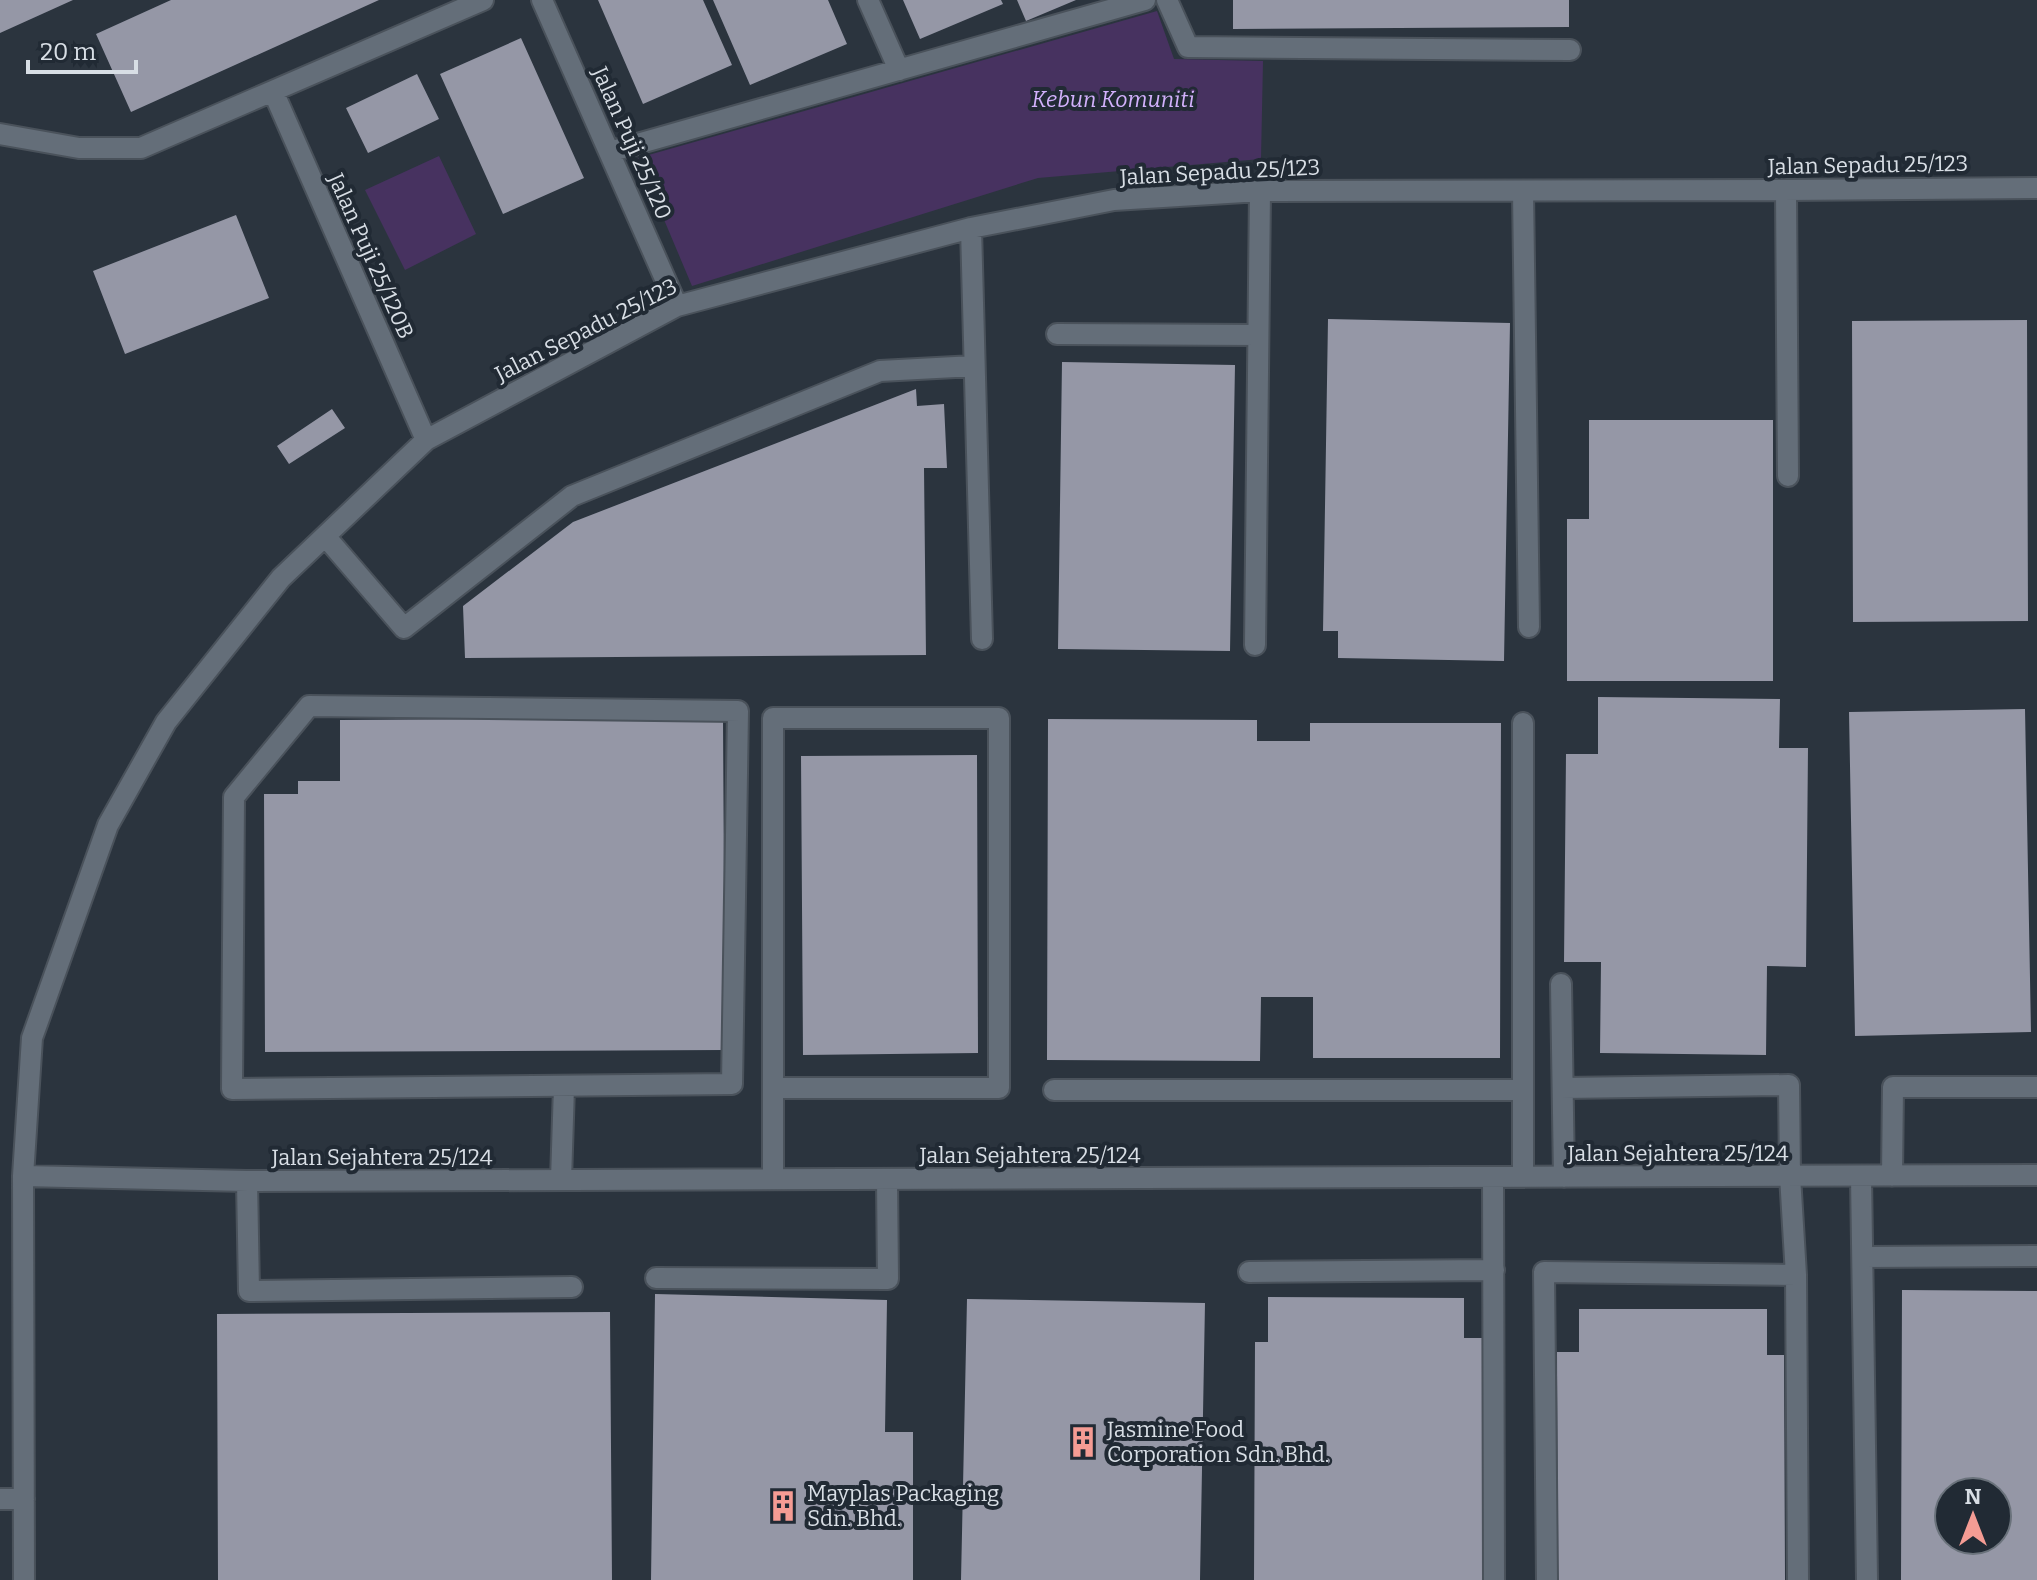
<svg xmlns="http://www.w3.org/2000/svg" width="2037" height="1580" viewBox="0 0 2037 1580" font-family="Bitter,serif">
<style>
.green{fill:#473260}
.building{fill:#9597a6;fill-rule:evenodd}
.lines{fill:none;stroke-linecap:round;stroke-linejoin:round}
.minor-casing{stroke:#4a525b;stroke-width:24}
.minor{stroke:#646e79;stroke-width:20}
.labels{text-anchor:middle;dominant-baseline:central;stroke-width:8;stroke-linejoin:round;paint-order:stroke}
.park-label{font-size:22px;font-style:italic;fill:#d2b1fc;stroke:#212a34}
.street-label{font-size:22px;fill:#d8dee5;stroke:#212a34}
.poi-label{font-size:22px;fill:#d8dee5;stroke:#212a34;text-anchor:start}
</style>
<rect width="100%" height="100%" fill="#2b343e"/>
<path class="green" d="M 1157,11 L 1174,59 L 1263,61 L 1261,159 L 1038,178 L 692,286 L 638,158 Z
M 439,156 L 476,234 L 405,270 L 365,190 Z"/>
<path class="building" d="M 0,0 L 73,0 L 0,33 Z
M 171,0 L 379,0 L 131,112 L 96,34 Z
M 598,0 L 703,0 L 732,65 L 643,104 Z
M 713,0 L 828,0 L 847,44 L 750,85 Z
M 903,0 L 1001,0 L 1003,4 L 920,39 Z
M 1017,0 L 1076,0 L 1026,21 Z
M 1233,0 L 1569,0 L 1569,27 L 1233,29 Z
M 521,38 L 584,178 L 503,214 L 440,74 Z
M 417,74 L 439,119 L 368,153 L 346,108 Z
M 236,215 L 269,298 L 125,354 L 93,271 Z
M 1328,319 L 1510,323 L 1504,661 L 1338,658 L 1338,631 L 1323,631 Z
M 2027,320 L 2028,621 L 1853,622 L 1852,321 Z
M 1062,362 L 1235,365 L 1230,651 L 1058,649 Z
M 916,389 L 917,406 L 944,404 L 947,468 L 924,468 L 926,655 L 465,658 L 463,606 L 573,522 Z
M 332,409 L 345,428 L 289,464 L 277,446 Z
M 1589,420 L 1773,420 L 1773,681 L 1567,681 L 1567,519 L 1589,519 Z
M 1598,697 L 1780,699 L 1779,748 L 1808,748 L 1806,967 L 1767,966 L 1766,1055 L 1600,1053 L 1601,962 L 1564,962 L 1566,754 L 1598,754 Z
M 2025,709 L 2031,1032 L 1855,1036 L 1849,712 Z
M 723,718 L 725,1050 L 265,1052 L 264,794 L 298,794 L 298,781 L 340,781 L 340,720 Z
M 1048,719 L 1257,720 L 1257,741 L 1310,741 L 1310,723 L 1501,723 L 1500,1058 L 1313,1058 L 1313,997 L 1261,997 L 1260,1061 L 1047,1060 Z
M 977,755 L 978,1053 L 803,1055 L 801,756 Z
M 1902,1290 L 2037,1291 L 2037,1580 L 1901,1580 ZM 1949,1492 L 1997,1492 L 1997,1540 L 1949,1540 Z
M 655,1294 L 887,1300 L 885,1432 L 913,1432 L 913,1580 L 651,1580 Z
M 1268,1297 L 1464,1298 L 1464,1338 L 1483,1338 L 1482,1580 L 1254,1580 L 1255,1342 L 1268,1342 Z
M 967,1299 L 1205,1303 L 1200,1580 L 961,1580 Z
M 1579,1309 L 1767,1309 L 1767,1355 L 1784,1355 L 1785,1580 L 1558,1580 L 1557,1352 L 1579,1352 Z
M 610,1312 L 612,1580 L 218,1580 L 217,1314 Z"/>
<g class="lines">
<defs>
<path id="minor" d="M 542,0 L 677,306
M 868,0 L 899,70
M 1167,0 L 1188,47 L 1570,50
M 273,91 L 426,440
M 0,134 L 79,148 L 141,148 L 483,0
M 609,152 L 1145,0
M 1786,190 L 1788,476
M 1523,191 L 1529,627
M 971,228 L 982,639
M 1057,334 L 1258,335
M 325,536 L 404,628 L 572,496 L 880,371 L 974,366
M 1255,645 L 1260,191
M 309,706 L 738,711 L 732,1084 L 232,1089 L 234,797 Z
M 1523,723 L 1523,1177
M 1561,984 L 1564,1177
M 773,1088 L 999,1088 L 999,718 L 773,718 L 773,1179
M 1563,1088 L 1789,1085 L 1790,1176 L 1796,1275 L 1798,1580
M 1054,1090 L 1523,1090
M 23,1176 L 247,1181 L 2037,1175
M 1861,1176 L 1867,1580
M 1892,1176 L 1893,1087 L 2037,1087
M 1493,1177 L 1494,1580
M 561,1180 L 564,1087
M 247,1181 L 249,1291 L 572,1287
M 1863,1257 L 2037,1256
M 1249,1272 L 1494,1270
M 656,1278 L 888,1279 L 887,1179
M 0,1499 L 24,1499
M 24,1580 L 23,1176 L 32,1038 L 108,825 L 166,722 L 281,578 L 426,440 L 677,306 L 971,228 L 1114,200 L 1260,191 L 1786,190 L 2037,188
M 1547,1580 L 1544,1272 L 1796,1275"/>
</defs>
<use href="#minor" class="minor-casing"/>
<use href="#minor" class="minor"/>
</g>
<defs>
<symbol id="building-bare" viewBox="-9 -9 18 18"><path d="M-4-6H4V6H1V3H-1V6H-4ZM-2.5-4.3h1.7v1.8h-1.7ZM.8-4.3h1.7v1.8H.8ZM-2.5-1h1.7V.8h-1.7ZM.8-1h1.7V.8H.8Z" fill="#f59c94" stroke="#212a34" stroke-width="2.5" paint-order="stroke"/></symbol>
</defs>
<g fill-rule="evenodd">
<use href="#building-bare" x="1061" y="1420" width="44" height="44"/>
<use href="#building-bare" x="761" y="1484" width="44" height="44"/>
</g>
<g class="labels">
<g class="park-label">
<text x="1113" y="99">Kebun Komuniti</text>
</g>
<g class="street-label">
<text transform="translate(632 143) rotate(66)">Jalan Puji 25/120</text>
<text transform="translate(1868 165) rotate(-1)">Jalan Sepadu 25/123</text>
<text transform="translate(1220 172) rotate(-3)">Jalan Sepadu 25/123</text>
<text transform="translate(371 256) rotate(66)">Jalan Puji 25/120B</text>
<text transform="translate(586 330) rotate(-27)">Jalan Sepadu 25/123</text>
<text x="1678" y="1153">Jalan Sejahtera 25/124</text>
<text x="1030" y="1155">Jalan Sejahtera 25/124</text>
<text x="382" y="1157">Jalan Sejahtera 25/124</text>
</g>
<g class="poi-label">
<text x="1107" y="1429">Jasmine Food<tspan x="1107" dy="25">Corporation Sdn. Bhd.</tspan></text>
<text x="807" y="1493">Mayplas Packaging<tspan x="807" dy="25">Sdn. Bhd.</tspan></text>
</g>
</g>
<g transform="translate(1973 1516)"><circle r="38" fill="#212a34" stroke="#6a727b" stroke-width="2"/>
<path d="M0-6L14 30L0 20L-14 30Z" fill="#f59c94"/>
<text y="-12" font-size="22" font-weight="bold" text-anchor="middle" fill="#d8dee5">N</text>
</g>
<path d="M28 60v12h108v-12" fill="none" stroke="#d8dee5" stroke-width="4"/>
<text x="40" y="60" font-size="24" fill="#d8dee5" stroke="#212a34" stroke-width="6" paint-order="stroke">20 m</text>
</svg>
